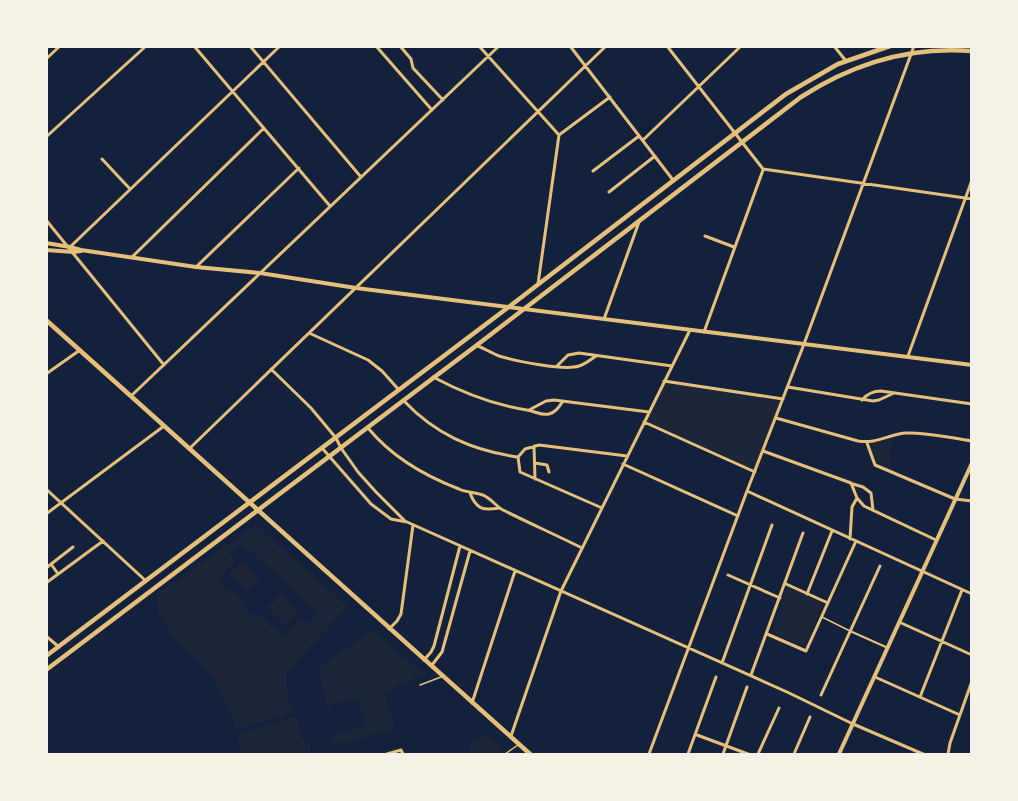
<svg xmlns="http://www.w3.org/2000/svg" width="1018" height="801" viewBox="0 0 1018 801" font-family="'Titillium Web',sans-serif">
<style>
.green{fill:#1d2539;fill-rule:evenodd}
.lines{fill:none;stroke-linecap:round;stroke-linejoin:round}
.service{stroke:#e5c07b;stroke-width:1.5}
.pedestrian{stroke:#e5c07b;stroke-width:2}
.minor{stroke:#e5c07b;stroke-width:3}
.tertiary{stroke:#e5c07b;stroke-width:4}
.secondary{stroke:#e5c07b;stroke-width:4.5}
.primary{stroke:#e5c07b;stroke-width:4.5}
</style>
<rect width="100%" height="100%" fill="#14213d"/>
<path class="green" d="M 664,381 L 783,399 L 755,472 L 644,421 Z
M 892,436 L 889,470 L 875,464 L 868,443 Z
M 256,525 L 348,606 L 286,674 L 288,699 L 293,712 L 236,730 L 230,710 L 214,680 L 199,661 L 188,652 L 171,635 L 159,615 L 157,594 ZM 241,543 L 288,584 L 288,585 L 317,612 L 308,623 L 301,618 L 284,637 L 256,612 L 252,616 L 244,608 L 247,603 L 231,589 L 229,592 L 217,582 L 236,560 L 230,554 Z
M 242,561 L 260,578 L 247,592 L 229,575 Z
M 788,587 L 824,603 L 804,646 L 772,632 Z
M 280,594 L 299,611 L 286,626 L 267,608 Z
M 373,630 L 424,674 L 384,692 L 395,728 L 343,744 L 341,741 L 334,743 L 331,737 L 366,725 L 358,698 L 327,706 L 318,670 L 327,661 Z
M 296,717 L 305,743 L 310,742 L 310,751 L 302,754 L 241,754 L 237,734 Z
M 487,734 L 504,748 L 493,754 L 472,754 L 468,742 Z"/>
<g class="lines">
<path class="service" d="M 822,617 L 850,631
M 420,685 L 441,677
M 505,754 L 518,745"/>
<path class="pedestrian" d="M 850,631 L 888,648"/>
<path class="minor" d="M 194,46 L 330,206
M 250,46 L 361,177
M 376,46 L 432,110
M 400,46 L 411,59 L 413,68 L 443,100
M 479,46 L 559,135
M 570,46 L 673,180
M 667,46 L 763,169 L 972,199
M 834,46 L 846,61
M 46,59 L 60,46
M 46,137 L 146,46
M 643,140 L 741,46
M 102,159 L 130,189
M 593,171 L 639,136
M 609,192 L 655,156
M 46,220 L 164,365
M 705,236 L 734,247
M 70,247 L 280,46
M 132,257 L 264,128
M 196,267 L 299,168
M 538,284 L 559,135 L 610,97
M 604,319 L 639,222
M 704,332 L 763,170
M 309,333 L 368,360 L 382,371 L 399,390
M 478,346 C 485,349 492,353 499,356 C 516,361 564,371 579,366 C 586,364 590,360 596,356
M 908,356 L 972,180
M 557,366 L 568,355 L 579,353 L 672,366
M 271,369 L 311,408 L 336,438 L 341,448 L 358,472 L 376,492 L 405,521
M 46,374 L 80,350
M 433,377 C 463,393 494,405 527,410 C 535,411 541,416 549,414 C 556,412 559,407 563,401
M 664,381 L 783,399
M 788,387 L 873,401 L 879,400 L 894,393
M 131,396 L 499,46
M 403,400 C 435,434 471,450 517,457
M 862,400 C 867,394 873,391 881,391 L 972,404
M 529,410 L 546,401 L 554,400 L 649,412
M 776,418 L 858,441 C 877,444 887,435 905,433 C 927,432 950,438 972,441
M 644,422 L 755,472
M 368,428 C 391,456 425,476 459,489 C 467,493 477,492 485,496 C 492,500 496,506 503,510 C 529,523 556,535 582,548
M 867,443 L 875,465 L 955,499 L 972,501
M 534,446 L 535,479
M 322,448 L 371,504 L 391,519 L 407,522 L 787,692 L 853,724 L 923,754
M 189,449 L 606,46
M 763,451 L 851,483 L 857,498 L 864,506 L 936,540
M 535,463 L 547,465 L 549,472
M 623,464 L 738,516
M 853,484 L 863,487 L 871,493 L 873,510
M 46,489 L 146,581
M 747,491 L 972,594
M 470,493 C 476,509 483,511 499,508
M 602,508 L 520,472 L 518,457 L 525,449 L 539,445 L 627,456
M 46,514 L 164,426
M 850,539 L 852,507 L 857,498
M 51,564 L 58,574
M 46,568 L 73,547
M 728,575 L 780,598
M 46,583 L 103,541
M 786,584 L 828,603
M 807,594 L 832,531
M 899,622 L 972,655
M 389,629 L 397,621 L 401,614 L 413,525
M 767,634 L 806,651 L 856,541
M 46,636 L 59,647
M 424,660 L 431,652 L 434,646 L 460,546
M 722,663 L 772,525
M 432,665 L 442,652 L 470,551
M 751,675 L 803,533
M 875,677 L 960,715
M 821,695 L 880,566
M 920,697 L 962,590
M 472,703 L 515,571
M 697,735 L 748,754
M 511,736 L 561,591 L 690,330
M 387,754 L 401,750 L 403,754
M 649,754 L 747,491 L 804,344 L 914,46
M 688,754 L 716,677
M 723,754 L 747,687
M 758,754 L 779,708
M 794,754 L 810,717
M 948,754 L 950,743 L 972,681"/>
<path class="tertiary" d="M 46,243 L 70,247 L 81,250 L 196,267 L 260,273 L 356,288 L 972,365
M 46,250 L 74,252 L 81,251
M 839,754 L 972,463"/>
<path class="secondary" d="M 46,320 L 530,754"/>
<path class="primary" d="M 46,656 L 510,306 L 786,94 L 838,64 L 890,46
M 46,670 L 477,345 L 801,97 C 852,64 910,46 972,51"/>
</g>
<rect width="1018" height="801" fill="none" stroke="#f6f1e7" stroke-width="96"/>
</svg>
